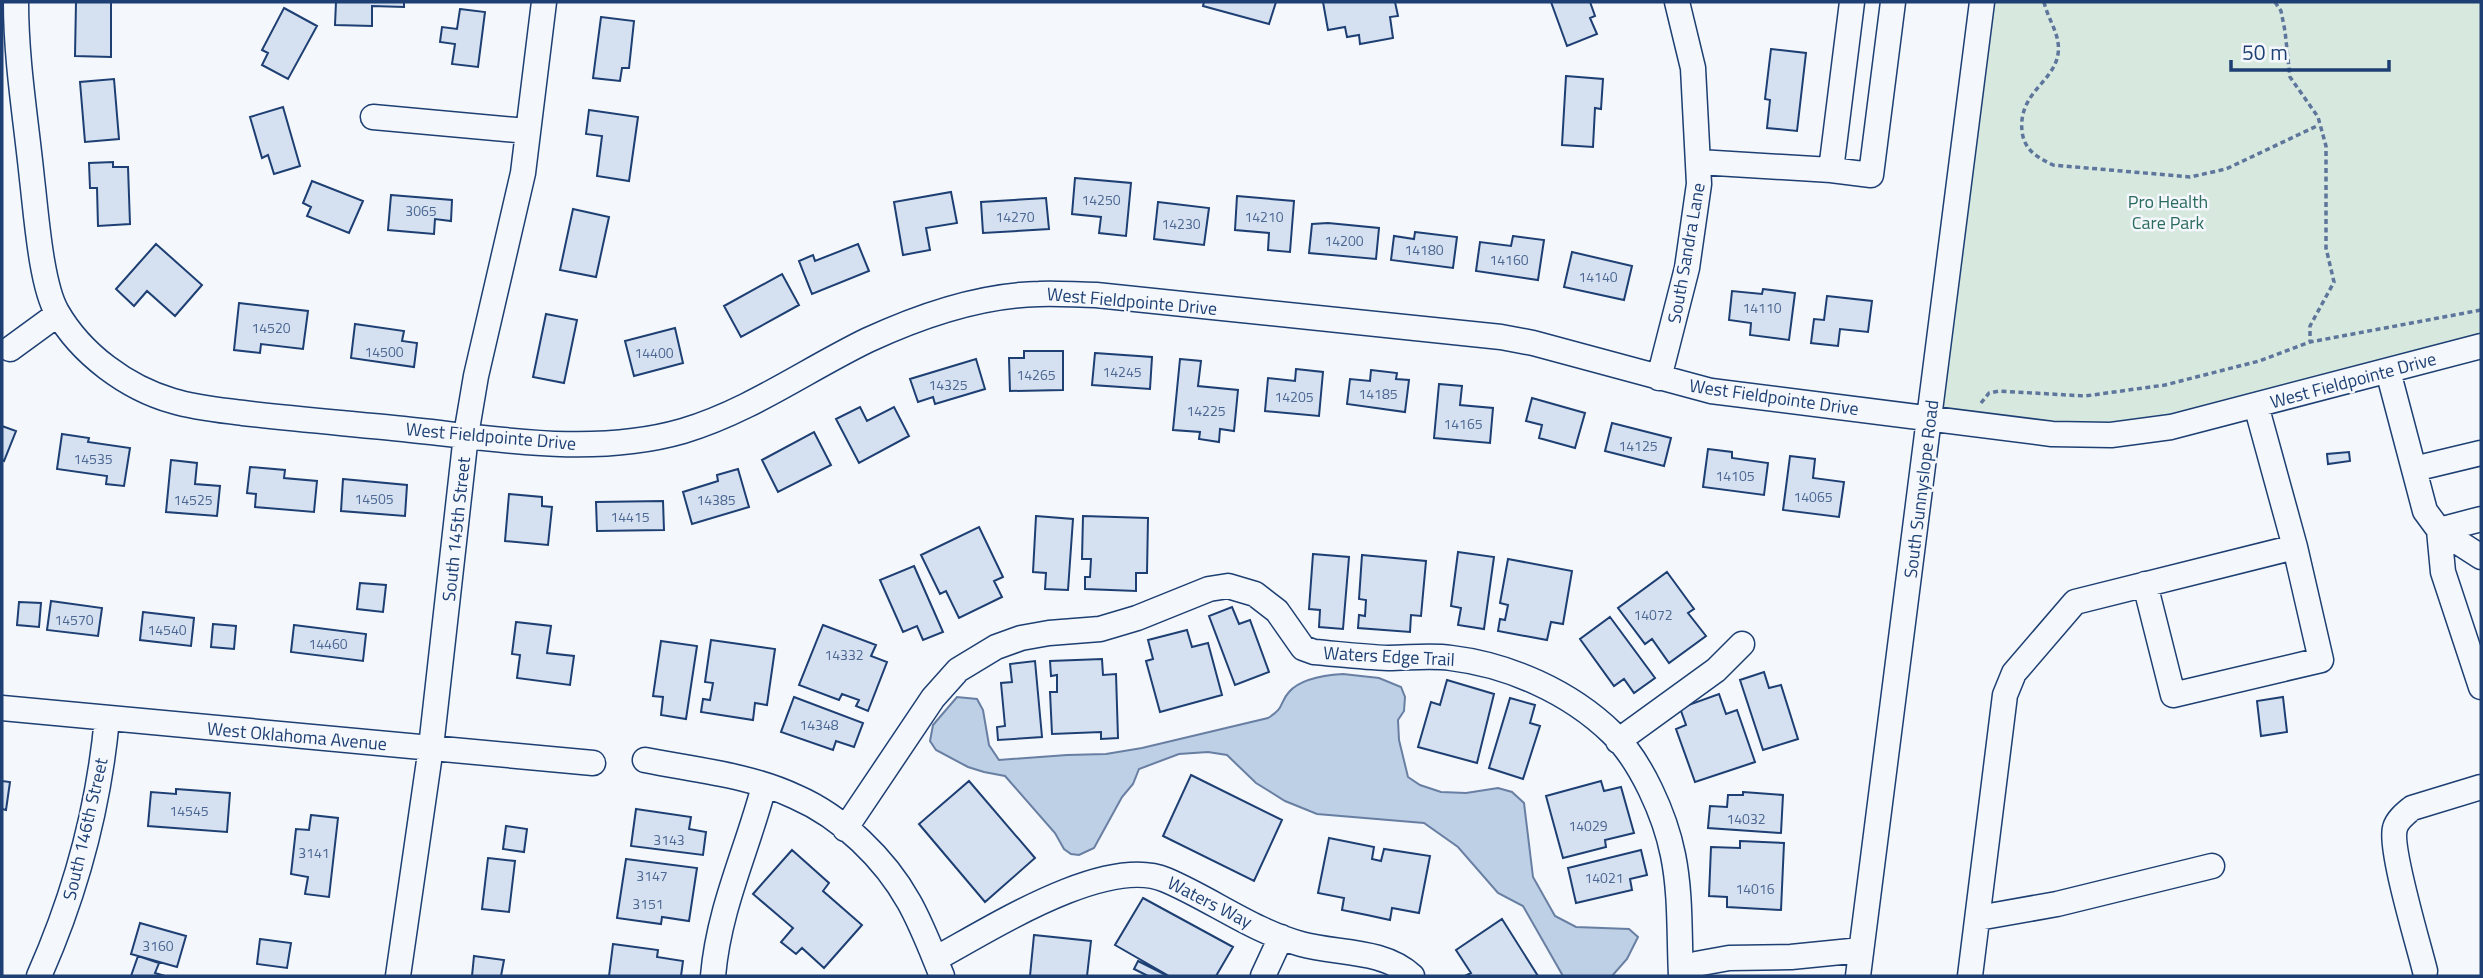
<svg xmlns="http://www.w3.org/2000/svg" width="2483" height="978" viewBox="0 0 2483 978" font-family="'Titillium Web',sans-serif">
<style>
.green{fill:#d7e8df;stroke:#687fa3;stroke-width:2}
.water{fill:#bed0e5;stroke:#687fa3;stroke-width:2}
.building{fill:#d5e0f0;stroke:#1d3f73;stroke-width:2}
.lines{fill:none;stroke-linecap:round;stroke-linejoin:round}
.minor-casing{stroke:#1d3f73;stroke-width:27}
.path{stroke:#5e769c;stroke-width:3.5;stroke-dasharray:5 3.5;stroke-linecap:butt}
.minor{stroke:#f4f7fb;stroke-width:24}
.labels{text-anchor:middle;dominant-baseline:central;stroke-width:5;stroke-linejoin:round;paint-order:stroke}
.number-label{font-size:14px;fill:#4b6792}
.park-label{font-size:18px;fill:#2c6c60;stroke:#f4f7fb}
.street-label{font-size:18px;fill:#1d3f73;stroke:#f4f7fb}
</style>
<rect width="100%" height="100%" fill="#f4f7fb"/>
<path class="green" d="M 1982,2 L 2481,2 L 2481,346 L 2171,427 L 1930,417 Z"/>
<path class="water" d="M 1343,674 L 1379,678 L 1401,687 L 1405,697 L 1404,711 L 1398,720 L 1399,740 L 1408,777 L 1420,785 L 1441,792 L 1466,793 L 1498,788 L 1512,792 L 1524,803 L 1533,877 L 1555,916 L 1576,927 L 1629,929 L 1638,937 L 1627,959 L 1612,976 L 1563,976 L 1523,906 L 1498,893 L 1458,847 L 1424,823 L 1317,814 L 1285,801 L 1256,783 L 1227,755 L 1208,752 L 1179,754 L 1139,769 L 1133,784 L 1122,797 L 1094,848 L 1079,855 L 1071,854 L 1064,849 L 1055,833 L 1005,776 L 984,772 L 968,767 L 936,750 L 930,741 L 933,725 L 957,697 L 977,699 L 983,710 L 989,745 L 999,760 L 1067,755 L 1106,754 L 1142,748 L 1268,718 C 1285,708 1279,703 1289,692 C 1301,678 1327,675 1343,674 Z"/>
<path class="building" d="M 76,2 L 111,2 L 111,57 L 75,56 Z
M 336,2 L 404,2 L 404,7 L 372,6 L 372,26 L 335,25 Z
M 1204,2 L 1276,2 L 1269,24 L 1203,6 Z
M 1323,2 L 1395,2 L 1398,16 L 1390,17 L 1393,38 L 1360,44 L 1359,35 L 1347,37 L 1345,27 L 1328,30 Z
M 1551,2 L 1590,2 L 1595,16 L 1590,18 L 1597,34 L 1567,46 Z
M 284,8 L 317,26 L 288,79 L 262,65 L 268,53 L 262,50 Z
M 460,9 L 485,12 L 478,67 L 452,64 L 455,44 L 440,42 L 442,27 L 457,29 Z
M 601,17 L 634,21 L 629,68 L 622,68 L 620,81 L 593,78 Z
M 1771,49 L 1806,53 L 1797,131 L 1767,128 L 1770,100 L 1765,99 Z
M 1566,76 L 1603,79 L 1601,109 L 1595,108 L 1593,147 L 1562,145 Z
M 114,79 L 119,139 L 85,142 L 80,82 Z
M 283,107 L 300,166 L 274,174 L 268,155 L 262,158 L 250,117 Z
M 589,110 L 638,117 L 629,181 L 597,176 L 602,136 L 586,134 Z
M 113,162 L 113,167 L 128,167 L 130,224 L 98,226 L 97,188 L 90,188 L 89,163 Z
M 1075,178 L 1131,183 L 1126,236 L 1099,233 L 1101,217 L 1072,214 Z
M 312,181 L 363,201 L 349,233 L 307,216 L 311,207 L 303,203 Z
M 951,192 L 957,223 L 926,228 L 930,250 L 903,255 L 894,202 Z
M 391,195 L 452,200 L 451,221 L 435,219 L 434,234 L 388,230 Z
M 1237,196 L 1294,201 L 1290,252 L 1268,250 L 1269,233 L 1235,230 Z
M 1046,198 L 1049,229 L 983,233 L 981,202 Z
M 1158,202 L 1209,208 L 1204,245 L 1154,239 Z
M 573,209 L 609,217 L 596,277 L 560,270 Z
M 1328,223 L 1379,228 L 1376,259 L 1309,253 L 1312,224 Z
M 1415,232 L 1457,237 L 1453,268 L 1391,260 L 1394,236 L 1414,239 Z
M 1513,236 L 1544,240 L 1538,280 L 1476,271 L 1480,242 L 1511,246 Z
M 156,244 L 202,285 L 175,316 L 147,291 L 134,306 L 116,289 Z
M 858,244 L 869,271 L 812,294 L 799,261 L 813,255 L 815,261 Z
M 1572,252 L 1632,266 L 1624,300 L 1564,287 Z
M 782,274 L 799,305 L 741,337 L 724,306 Z
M 1763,289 L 1795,293 L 1789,340 L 1750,335 L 1751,323 L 1729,320 L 1732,291 L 1762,294 Z
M 1827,296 L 1872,301 L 1868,332 L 1840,329 L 1838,346 L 1811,343 L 1814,319 L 1824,320 Z
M 239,303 L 308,311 L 303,349 L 261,344 L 260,353 L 234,350 Z
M 546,314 L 577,320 L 564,383 L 533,377 Z
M 355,324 L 404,331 L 402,341 L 417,343 L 414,367 L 351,358 Z
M 675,328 L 683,363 L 634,376 L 625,341 Z
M 1024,351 L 1063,351 L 1063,390 L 1010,391 L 1009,358 L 1024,358 Z
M 1095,353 L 1152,357 L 1150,389 L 1092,385 Z
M 976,359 L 985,389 L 935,404 L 933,397 L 918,402 L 910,379 Z
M 1180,359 L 1201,361 L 1198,386 L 1238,390 L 1234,431 L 1220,429 L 1219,442 L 1199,439 L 1200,432 L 1173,430 Z
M 1296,369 L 1323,372 L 1319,416 L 1265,411 L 1268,378 L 1295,381 Z
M 1371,370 L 1397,373 L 1396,379 L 1409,380 L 1405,412 L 1347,404 L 1350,379 L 1370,381 Z
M 1439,384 L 1462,386 L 1460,405 L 1493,408 L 1490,443 L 1434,438 Z
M 1532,398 L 1585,413 L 1575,448 L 1539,438 L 1542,425 L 1526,421 Z
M 860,407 L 867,421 L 894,407 L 909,436 L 859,463 L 836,419 Z
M 1612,423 L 1671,438 L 1664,466 L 1605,451 Z
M 2,426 L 16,431 L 4,461 L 2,460 Z
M 814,432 L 831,465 L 778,492 L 762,460 Z
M 62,434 L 89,438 L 88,442 L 130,448 L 124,486 L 106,484 L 107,476 L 57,469 Z
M 1708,449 L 1732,452 L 1732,458 L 1768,463 L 1764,495 L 1703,487 Z
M 2349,452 L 2350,461 L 2328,464 L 2327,454 Z
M 1790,456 L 1815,459 L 1813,478 L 1844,482 L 1839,517 L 1783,510 Z
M 171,460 L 197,463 L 195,484 L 220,486 L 217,516 L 166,512 Z
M 250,467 L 285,470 L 284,478 L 317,481 L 314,512 L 255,507 L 256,494 L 247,493 Z
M 738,469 L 749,507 L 692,524 L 683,492 L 718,481 L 717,475 Z
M 343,479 L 407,485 L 405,516 L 341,511 Z
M 509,494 L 542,497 L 542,506 L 552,507 L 548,545 L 505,541 Z
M 663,501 L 664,530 L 597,531 L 596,502 Z
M 1036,516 L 1073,519 L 1068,590 L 1045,589 L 1046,573 L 1033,572 Z
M 1083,516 L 1148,518 L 1147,573 L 1136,573 L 1136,591 L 1085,589 L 1085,577 L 1090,577 L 1091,559 L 1082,559 Z
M 979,527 L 1003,577 L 994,581 L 1002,597 L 959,618 L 946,591 L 940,594 L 921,555 Z
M 1458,552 L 1494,557 L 1484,629 L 1458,625 L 1461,608 L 1451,606 Z
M 1313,554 L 1349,557 L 1343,629 L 1319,627 L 1320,610 L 1309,609 Z
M 1362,555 L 1426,561 L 1421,616 L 1411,615 L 1410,632 L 1358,628 L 1359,615 L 1365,616 L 1366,600 L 1359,599 Z
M 1508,559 L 1572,571 L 1563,624 L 1551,622 L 1547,640 L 1498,631 L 1500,619 L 1505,620 L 1508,605 L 1500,603 Z
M 914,566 L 943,632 L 923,640 L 917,626 L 903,632 L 880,580 Z
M 1667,572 L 1694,609 L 1688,613 L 1706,636 L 1669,663 L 1652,639 L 1645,644 L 1618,608 Z
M 360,583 L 386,585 L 383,612 L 357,609 Z
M 51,601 L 102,608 L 98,636 L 47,630 Z
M 19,602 L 41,603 L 39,627 L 17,625 Z
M 1232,607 L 1239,624 L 1250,620 L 1269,672 L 1235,685 L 1209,616 Z
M 143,612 L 194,618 L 191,646 L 140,640 Z
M 1610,617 L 1655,678 L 1634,693 L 1624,679 L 1614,686 L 1580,639 Z
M 516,622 L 551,626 L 547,653 L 574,656 L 570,685 L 517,678 L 520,655 L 512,654 Z
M 213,624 L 236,626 L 234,649 L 211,647 Z
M 294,625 L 366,634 L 363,661 L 291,652 Z
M 823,625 L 876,645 L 871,656 L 887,662 L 868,711 L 856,706 L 859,700 L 842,694 L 839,700 L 799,685 Z
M 1187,630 L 1192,647 L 1208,643 L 1222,695 L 1160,712 L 1146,661 L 1153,659 L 1148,640 Z
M 711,640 L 775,649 L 767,705 L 755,703 L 753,720 L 701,712 L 703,699 L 710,700 L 713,683 L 705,682 Z
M 661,641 L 697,646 L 686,719 L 661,715 L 663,697 L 653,696 Z
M 1102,659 L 1103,675 L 1116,674 L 1118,738 L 1101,739 L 1101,732 L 1052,734 L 1050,692 L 1057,692 L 1057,675 L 1051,676 L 1050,661 Z
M 1035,661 L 1042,737 L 998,740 L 997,727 L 1005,726 L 1001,683 L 1012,682 L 1010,664 Z
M 1764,672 L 1769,688 L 1781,685 L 1798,739 L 1763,750 L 1740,680 Z
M 1447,680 L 1494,694 L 1477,763 L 1418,747 L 1431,702 L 1440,705 Z
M 1719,694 L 1726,714 L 1737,710 L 1755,762 L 1695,782 L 1676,729 L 1686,725 L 1680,708 Z
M 794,697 L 863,723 L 854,747 L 836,741 L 833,750 L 781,732 Z
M 2283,697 L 2287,732 L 2261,736 L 2257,701 Z
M 1510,698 L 1535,705 L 1530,723 L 1540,726 L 1523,779 L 1489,768 Z
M 1191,775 L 1282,820 L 1254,881 L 1163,836 Z
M 2,781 L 10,782 L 6,810 L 2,809 Z
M 969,781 L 1035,858 L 985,902 L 919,824 Z
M 1601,781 L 1604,791 L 1621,787 L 1634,833 L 1605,840 L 1606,847 L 1563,858 L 1546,796 Z
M 176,789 L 230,793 L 227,832 L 148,826 L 151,792 L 176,794 Z
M 1743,792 L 1783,795 L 1781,833 L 1708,828 L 1710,806 L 1727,807 L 1728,795 L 1743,795 Z
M 636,809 L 691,817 L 689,829 L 706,832 L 703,855 L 631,846 Z
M 311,815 L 338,818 L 329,897 L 305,894 L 308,877 L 291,874 L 296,829 L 309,830 Z
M 506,826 L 527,829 L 524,852 L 503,849 Z
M 1329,838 L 1374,847 L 1372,859 L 1381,861 L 1384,849 L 1430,856 L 1419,913 L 1392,908 L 1390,920 L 1367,915 L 1342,910 L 1344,898 L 1318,893 Z
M 1740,841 L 1784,843 L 1781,910 L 1727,907 L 1727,897 L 1709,896 L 1711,847 L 1740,848 Z
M 792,850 L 829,883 L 823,891 L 862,925 L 824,968 L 802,948 L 796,954 L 781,942 L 793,928 L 753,894 Z
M 1641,850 L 1647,875 L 1630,879 L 1632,890 L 1576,903 L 1568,868 Z
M 488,858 L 515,861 L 509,912 L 482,909 Z
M 626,859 L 697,868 L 689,921 L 662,917 L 661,924 L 617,918 Z
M 1143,898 L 1233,947 L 1216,976 L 1169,976 L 1115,945 Z
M 1502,919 L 1538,976 L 1465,976 L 1471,973 L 1456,950 Z
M 140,923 L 186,936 L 177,967 L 131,954 Z
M 1034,935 L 1091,941 L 1087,976 L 1030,976 Z
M 260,939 L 291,943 L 287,968 L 257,964 Z
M 613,944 L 658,950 L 657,957 L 683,961 L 681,976 L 609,976 Z
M 138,956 L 159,963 L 155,973 L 165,976 L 131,976 Z
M 474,956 L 504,960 L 501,976 L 472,976 Z
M 1138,961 L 1168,976 L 1148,976 L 1134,969 Z"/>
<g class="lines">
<defs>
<path id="minor" d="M 16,2 C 16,61 26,120 32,179 C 36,212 41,285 57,312 C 81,354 127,388 173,401 C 196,408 220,410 243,413 C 293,419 343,423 393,428 C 488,437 589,458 683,431 C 750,411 806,370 868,340 C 922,315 980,295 1039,294 C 1058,293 1077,295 1096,295 L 1501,337 L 1533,343 L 1711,391 L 2052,434 L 2111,435 L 2171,427 L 2481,346
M 1852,2 L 1831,170 L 1871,175 L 1893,2
M 373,117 L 527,131
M 1699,162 L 1831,170
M 10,349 L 58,314
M 2388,371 L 2425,511 L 2439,530 L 2481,557
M 1659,378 L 1687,268 L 1699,184 L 1693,68 L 1677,2
M 2256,405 L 2295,547
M 2414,469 L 2481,453
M 2481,519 L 2439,530 L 2443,572 L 2481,687
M 2,708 L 593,763
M 1618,741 L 1716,670 L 1742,644
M 645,760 C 695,770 750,775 796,797 C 842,817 885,859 909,902 C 922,925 932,952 942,976
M 845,829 L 933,698 L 958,670 L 996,647 L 1021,638 L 1049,633 L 1100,629 L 1137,618 L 1209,589 L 1228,586 L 1255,594 L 1277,611 L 1303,648 L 1314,652 C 1338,654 1363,657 1388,658 C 1409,658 1430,655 1451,658 C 1509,665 1570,692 1612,733 C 1641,761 1665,815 1673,855 C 1681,894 1679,936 1681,976
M 1978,918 L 2057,904 L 2212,866
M 935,959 C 989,930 1106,854 1166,880 C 1211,899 1253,931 1301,944 C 1337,954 1383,949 1412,976
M 2425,971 C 2419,946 2389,848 2395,828 C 2397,820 2406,813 2412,808 L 2481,787
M 39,976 C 75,895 99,807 107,718
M 398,976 L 431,747 L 466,435 L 476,376 L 523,173 L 544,2
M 713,976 C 719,907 747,851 764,786
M 1263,976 L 1281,937
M 1686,976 L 1696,964 L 1729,958 L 1791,957 L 1861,950
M 1858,976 L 1982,2
M 1970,976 L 2005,695 L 2014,673 L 2075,602 L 2295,547 L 2321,660 L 2173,695 L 2145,584"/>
</defs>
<use href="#minor" class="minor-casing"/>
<path class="path" d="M 2044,2 C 2048,20 2061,35 2058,54 C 2054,82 2018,93 2022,131 C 2024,150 2037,157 2053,165 L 2190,177 L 2226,169 L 2319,125
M 2275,2 L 2281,11 L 2285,31 L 2290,77 L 2318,117 L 2326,146 L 2326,248 L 2334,282 L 2310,326 L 2310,342
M 1981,403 L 1989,393 L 1999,391 L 2085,396 L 2165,385 L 2259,361 L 2310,342 L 2481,310"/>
<use href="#minor" class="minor"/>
</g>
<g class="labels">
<g class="number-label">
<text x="1101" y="199">14250</text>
<text x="421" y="210">3065</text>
<text x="1015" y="216">14270</text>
<text x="1264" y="216">14210</text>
<text x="1181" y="223">14230</text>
<text x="1344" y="240">14200</text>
<text x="1424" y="249">14180</text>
<text x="1509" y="259">14160</text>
<text x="1598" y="276">14140</text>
<text x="1762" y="307">14110</text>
<text x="271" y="327">14520</text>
<text x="384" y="351">14500</text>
<text x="654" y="352">14400</text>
<text x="1122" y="371">14245</text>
<text x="1036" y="374">14265</text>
<text x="948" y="384">14325</text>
<text x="1378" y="393">14185</text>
<text x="1294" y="396">14205</text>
<text x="1206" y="410">14225</text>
<text x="1463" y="423">14165</text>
<text x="1638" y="445">14125</text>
<text x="93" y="458">14535</text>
<text x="1735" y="475">14105</text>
<text x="1813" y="496">14065</text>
<text x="374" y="498">14505</text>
<text x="193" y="499">14525</text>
<text x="716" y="499">14385</text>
<text x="630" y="516">14415</text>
<text x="1653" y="614">14072</text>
<text x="74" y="619">14570</text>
<text x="167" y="629">14540</text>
<text x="328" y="643">14460</text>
<text x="844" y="654">14332</text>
<text x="819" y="724">14348</text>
<text x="189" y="810">14545</text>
<text x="1746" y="818">14032</text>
<text x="1588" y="825">14029</text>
<text x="669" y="839">3143</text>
<text x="314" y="852">3141</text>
<text x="652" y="875">3147</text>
<text x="1604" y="877">14021</text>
<text x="1755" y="888">14016</text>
<text x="648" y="903">3151</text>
<text x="158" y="945">3160</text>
</g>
<g class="park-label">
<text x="2168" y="201">Pro Health<tspan x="2168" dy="21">Care Park</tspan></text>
</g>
<g class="street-label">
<text transform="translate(1686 253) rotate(-80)">South Sandra Lane</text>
<text transform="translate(1132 301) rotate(5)">West Fieldpointe Drive</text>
<text transform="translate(2353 380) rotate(-15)">West Fieldpointe Drive</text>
<text transform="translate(1774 397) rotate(8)">West Fieldpointe Drive</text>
<text transform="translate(491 436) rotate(5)">West Fieldpointe Drive</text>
<text transform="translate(1921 489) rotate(-83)">South Sunnyslope Road</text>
<text transform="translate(456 529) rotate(-84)">South 145th Street</text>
<text transform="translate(1389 656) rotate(3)">Waters Edge Trail</text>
<text transform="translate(297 736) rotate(5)">West Oklahoma Avenue</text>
<text transform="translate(85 829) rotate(-77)">South 146th Street</text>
<text transform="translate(1210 902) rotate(27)">Waters Way</text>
</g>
</g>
<rect width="2483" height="978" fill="none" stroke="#1d3f73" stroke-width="7"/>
<path d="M2231 60v10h158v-10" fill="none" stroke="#1d3f73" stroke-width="3.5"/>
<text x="2242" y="60" font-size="21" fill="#1d3f73" stroke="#f4f7fb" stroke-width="5" paint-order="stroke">50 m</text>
</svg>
